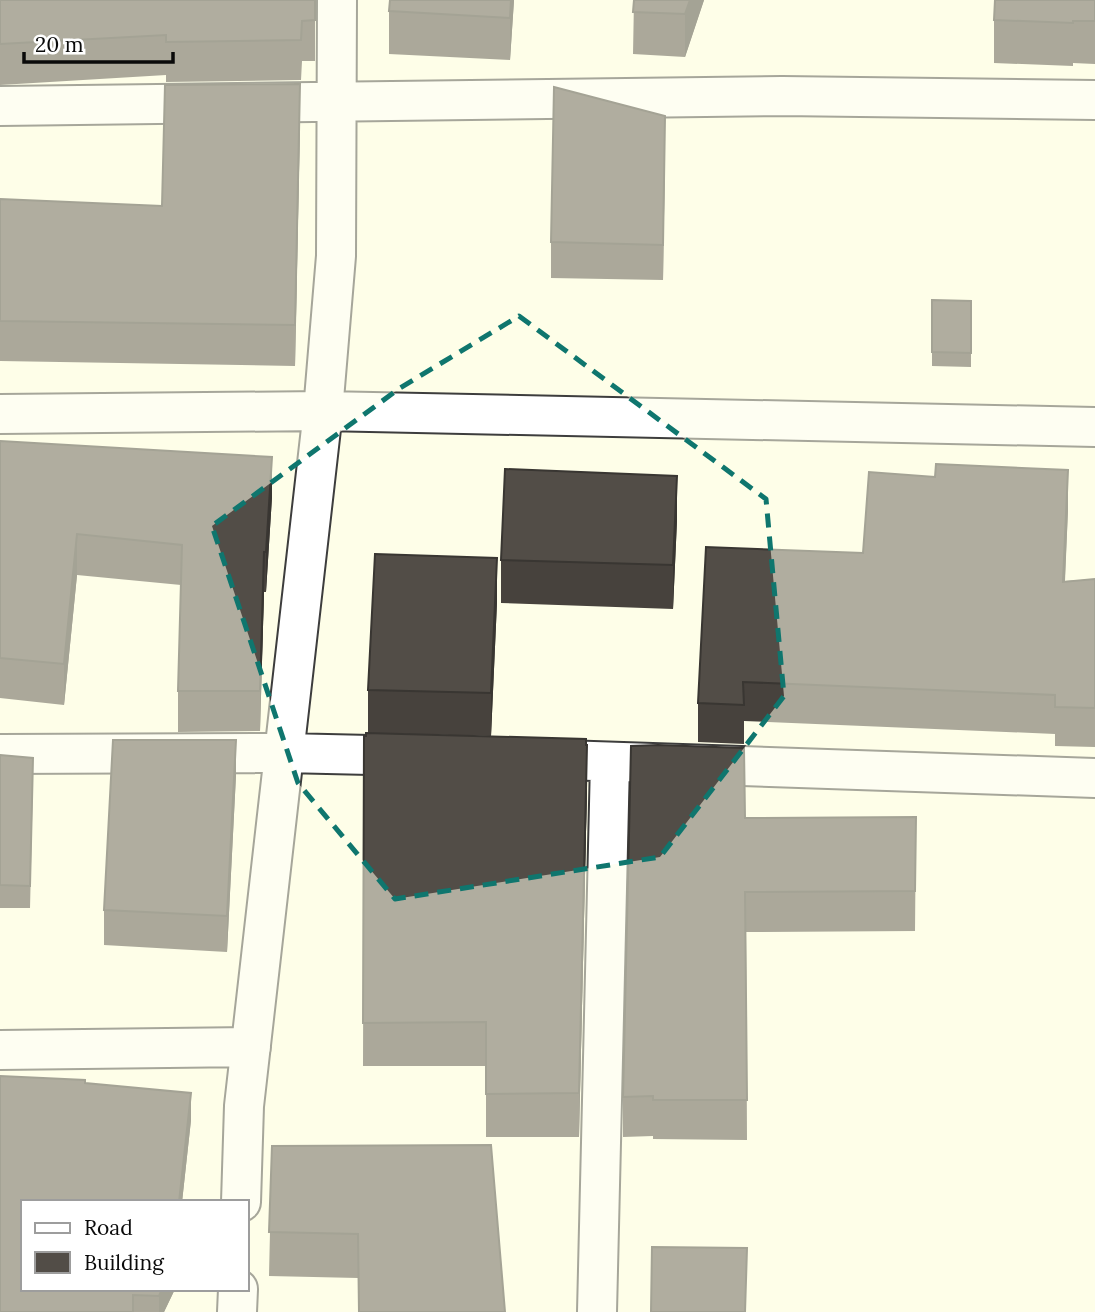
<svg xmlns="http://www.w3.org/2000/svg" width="1095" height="1312" viewBox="0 0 1095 1312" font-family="Lora,serif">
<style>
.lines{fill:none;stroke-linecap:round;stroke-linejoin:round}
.minor-casing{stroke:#3d3d3d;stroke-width:42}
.minor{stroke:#fff;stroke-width:38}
.wall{fill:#47423d}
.shaded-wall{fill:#393632}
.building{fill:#524d47;stroke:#393632;stroke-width:2}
.marked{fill:none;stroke:#0f766e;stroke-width:5;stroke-dasharray:14 9;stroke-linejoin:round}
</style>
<rect width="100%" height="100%" fill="#fefee8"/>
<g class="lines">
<defs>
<path id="minor" d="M 0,106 L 782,96 L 1095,100
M 0,414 L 323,411 L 1095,427
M 0,754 L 284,753 L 414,756
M 534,759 L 1095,778
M 0,1050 L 251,1047
M 241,1202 L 244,1106 L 323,411 L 336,256 L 337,0
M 237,1312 L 238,1289
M 597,1312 L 610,762"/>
</defs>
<use href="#minor" class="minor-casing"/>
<use href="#minor" class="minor"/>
</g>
<path class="wall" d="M 0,0 L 315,0 L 315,61 L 302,61 L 301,80 L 166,82 L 166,75 L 0,85 Z
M 514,0 L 510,60 L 389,54 L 389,11 Z
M 634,0 L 704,0 L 685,57 L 633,54 Z
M 1095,0 L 1095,64 L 1073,63 L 1073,66 L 994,63 L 994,20 Z
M 300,124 L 295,366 L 0,361 L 0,199 L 162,206 Z
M 665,152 L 663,280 L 551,278 L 551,242 Z
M 932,300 L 971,301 L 971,367 L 932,366 Z
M 0,441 L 272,497 L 266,592 L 264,592 L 260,731 L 178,732 L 178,691 L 181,585 L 77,575 L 64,705 L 0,698 Z
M 1068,509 L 1065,581 L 1095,579 L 1095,747 L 1055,746 L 1055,734 L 744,721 L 744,744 L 698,742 L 698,703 L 863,553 Z
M 677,520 L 673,609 L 501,603 L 501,560 Z
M 497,602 L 491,736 L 368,733 L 368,690 Z
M 364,736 L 587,788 L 579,1137 L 486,1137 L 486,1066 L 363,1066 Z
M 0,755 L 33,780 L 30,908 L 0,908 Z
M 236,775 L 227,952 L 104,945 L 104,910 Z
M 916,817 L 915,931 L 746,932 L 747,1140 L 653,1139 L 653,1136 L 623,1137 L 623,1097 L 745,818 Z
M 0,1076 L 85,1080 L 85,1083 L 191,1093 L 191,1120 L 182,1202 L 23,1202 L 23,1289 L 175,1289 L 164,1312 L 0,1312 Z
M 272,1146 L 505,1312 L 359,1312 L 358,1278 L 269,1276 Z"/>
<path class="shaded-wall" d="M 511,0 L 514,0 L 510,60 L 510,18 Z
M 690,0 L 704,0 L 685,57 L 685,14 Z
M 300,84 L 300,124 L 295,366 L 295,325 Z
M 665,116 L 665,152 L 663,280 L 663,245 Z
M 272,457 L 272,497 L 266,592 L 266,552 Z
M 1068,470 L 1068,509 L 1063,620 L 1063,582 Z
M 677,476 L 677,520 L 673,609 L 673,565 Z
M 77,534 L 77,575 L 64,705 L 64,664 Z
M 264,552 L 264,592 L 260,731 L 260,691 Z
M 497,558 L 497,602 L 491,736 L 491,693 Z
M 236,740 L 236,775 L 227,952 L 227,916 Z
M 587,745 L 587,788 L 579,1137 L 579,1093 Z
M 191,1093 L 191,1120 L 182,1202 L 179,1202 Z
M 162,1289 L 175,1289 L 164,1312 L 159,1312 L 159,1296 Z"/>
<path class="building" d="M 0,0 L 315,0 L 315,20 L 302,21 L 301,40 L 166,42 L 166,35 L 0,44 Z
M 390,0 L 511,0 L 510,18 L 389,11 Z
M 634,0 L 690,0 L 685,14 L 633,12 Z
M 995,0 L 1095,0 L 1095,21 L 1073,21 L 1073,23 L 994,20 Z
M 300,84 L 295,325 L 0,321 L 0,199 L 162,206 L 165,85 Z
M 554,87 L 665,116 L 663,245 L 551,242 Z
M 932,300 L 971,301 L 971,353 L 932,352 Z
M 0,441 L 272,457 L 266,552 L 264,552 L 260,691 L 178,691 L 182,545 L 77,534 L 64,664 L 0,658 Z
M 936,464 L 1068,470 L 1063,582 L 1095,579 L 1095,708 L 1055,707 L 1055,695 L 743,682 L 744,705 L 698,703 L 706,547 L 863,553 L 869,472 L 935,477 Z
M 505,469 L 677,476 L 673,565 L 501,560 Z
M 375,554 L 497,558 L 491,693 L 368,690 Z
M 366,733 L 586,739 L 586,745 L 587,745 L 579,1093 L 486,1094 L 486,1022 L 363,1023 L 364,736 L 366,736 Z
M 113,740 L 236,740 L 227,916 L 104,910 Z
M 658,745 L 744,748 L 745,818 L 916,817 L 915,891 L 745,892 L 747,1100 L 653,1100 L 653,1096 L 623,1097 L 631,746 Z
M 0,755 L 33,758 L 30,886 L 0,885 Z
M 0,1076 L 85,1080 L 85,1083 L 191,1093 L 179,1202 L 23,1202 L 23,1289 L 162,1289 L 159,1296 L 133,1295 L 133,1312 L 0,1312 Z
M 491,1145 L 505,1312 L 359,1312 L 358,1234 L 269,1232 L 272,1146 Z
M 652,1247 L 747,1248 L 745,1312 L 651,1312 Z"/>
<path d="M0 0H1095V1312H0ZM 519,316 L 766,499 L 784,696 L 660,857 L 395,899 L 298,783 L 212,526 L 400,388 Z" fill="#fefee8" fill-opacity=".55" fill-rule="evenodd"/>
<path class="marked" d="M 519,316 L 766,499 L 784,696 L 660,857 L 395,899 L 298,783 L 212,526 L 400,388 Z"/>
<rect x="21" y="1200" width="228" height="91" fill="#ffffff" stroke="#9d9d9d" stroke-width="2"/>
<rect x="35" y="1223" width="35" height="10" fill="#ffffff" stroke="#9d9d9d" stroke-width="2"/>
<text x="84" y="1235" font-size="21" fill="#0a0a0a">Road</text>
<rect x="35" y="1252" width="35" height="21" fill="#524d47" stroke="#9d9d9d" stroke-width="2"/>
<text x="84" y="1270" font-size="21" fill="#0a0a0a">Building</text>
<path d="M24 52v10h149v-10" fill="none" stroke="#0a0a0a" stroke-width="3.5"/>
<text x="35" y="52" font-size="21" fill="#0a0a0a" stroke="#ffffff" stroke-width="5" paint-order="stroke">20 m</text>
</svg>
